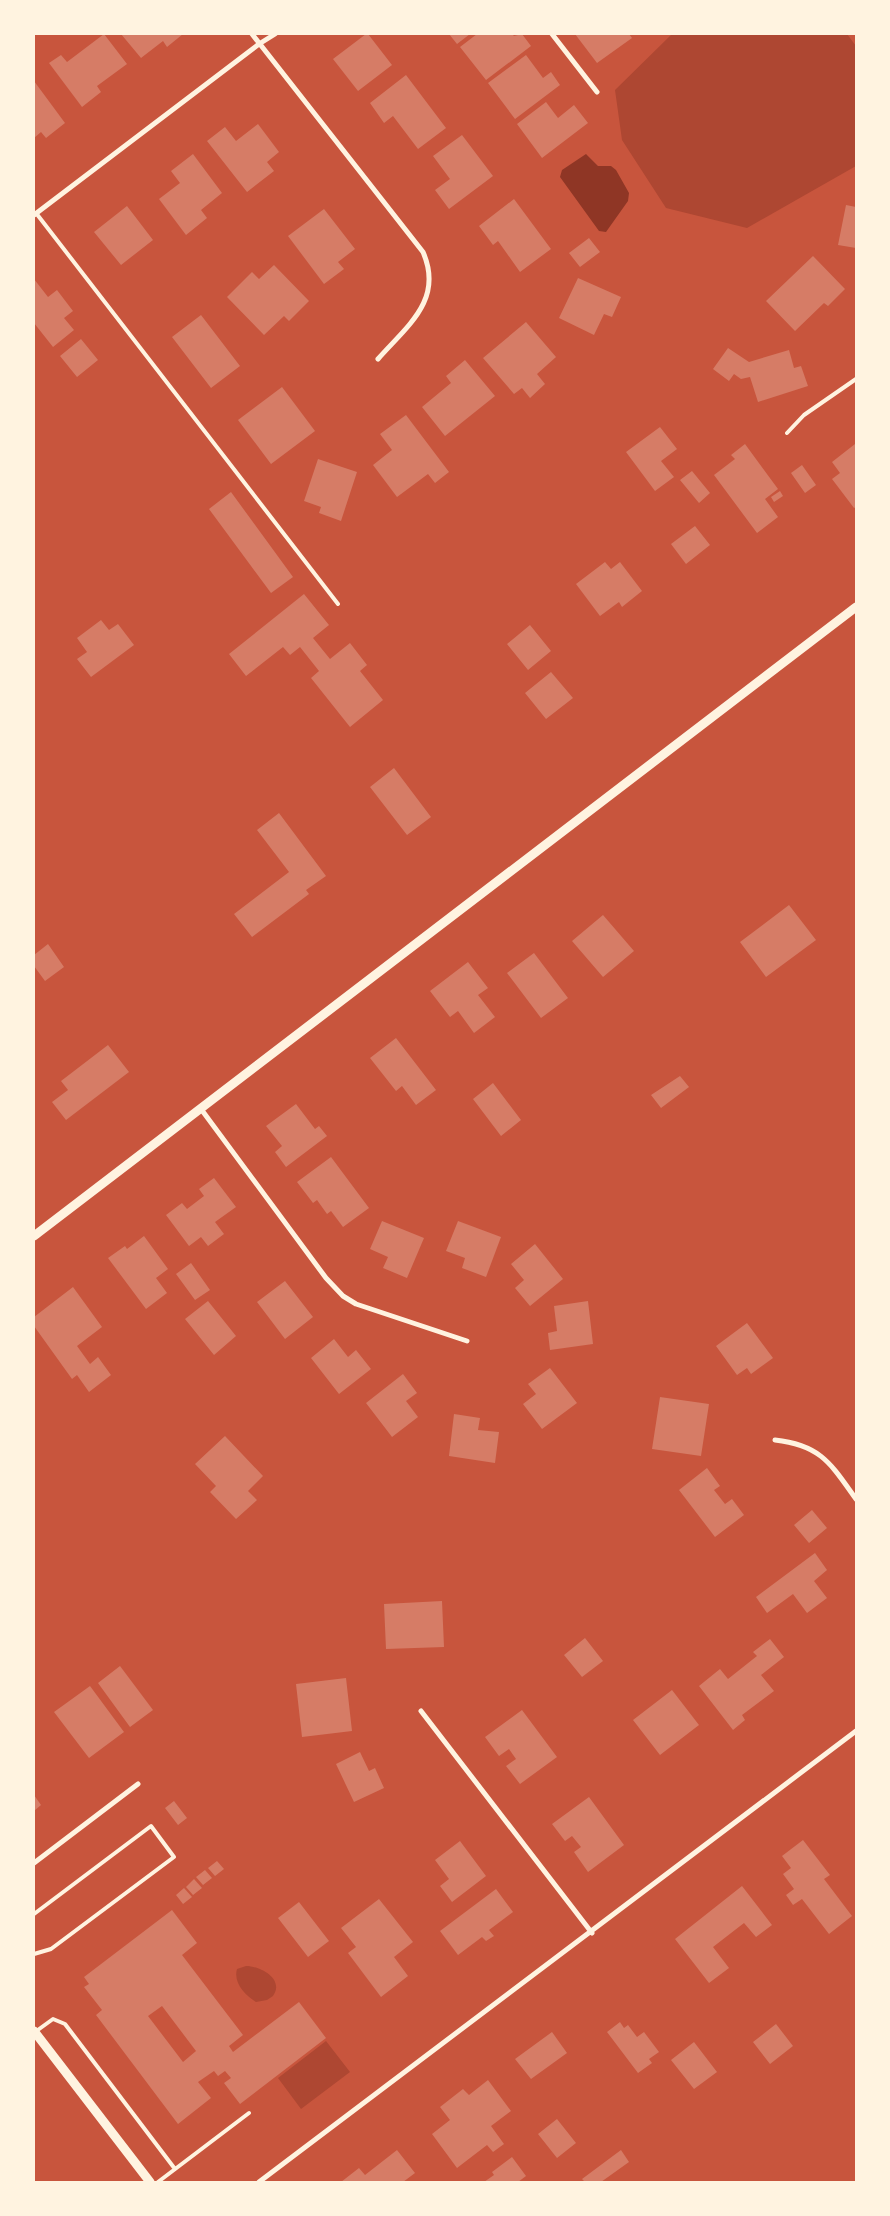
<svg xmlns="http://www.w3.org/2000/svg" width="890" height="2216" viewBox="0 0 890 2216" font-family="'Fira Sans',sans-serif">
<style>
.green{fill:#ae4732}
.water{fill:#8f3625}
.building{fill:#d67c66;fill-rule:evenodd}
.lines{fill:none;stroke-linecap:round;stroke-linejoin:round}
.service{stroke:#fff3e0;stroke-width:4}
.minor{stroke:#fff3e0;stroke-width:5}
.tertiary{stroke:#fff3e0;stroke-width:9}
</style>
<rect width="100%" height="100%" fill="#c8553d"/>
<path class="green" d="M 672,34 L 847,34 L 856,46 L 856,166 L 747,228 L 666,208 L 622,140 L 615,90 Z
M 246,1966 C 260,1966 285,1979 273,1996 L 267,2000 L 256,2002 C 245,1995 233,1983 237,1969 Z
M 326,2041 L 350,2072 L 301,2109 L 278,2078 Z"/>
<path class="water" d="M 586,154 L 598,166 L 611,166 L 616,170 L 629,193 L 628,201 L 606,232 L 599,231 L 560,177 L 562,170 Z"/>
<path class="building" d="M 104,34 L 127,64 L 97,86 L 101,92 L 82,107 L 49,63 L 61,55 L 67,62 Z
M 121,34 L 183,34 L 167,47 L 163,41 L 141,58 Z
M 366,34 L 368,34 L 392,65 L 358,91 L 333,59 Z
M 449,34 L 470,34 L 457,44 Z
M 477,34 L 512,34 L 514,36 L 522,34 L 531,46 L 486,80 L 460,47 Z
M 575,34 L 629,34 L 632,38 L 597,63 Z
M 526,55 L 543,78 L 551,72 L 560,85 L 515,119 L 488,83 Z
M 406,75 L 446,128 L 418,149 L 393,116 L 384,123 L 370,103 Z
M 34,81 L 65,123 L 46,138 L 41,132 L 34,138 Z
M 546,102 L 558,118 L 574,105 L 588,123 L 542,158 L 517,124 Z
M 258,124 L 279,152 L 267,162 L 274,171 L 247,192 L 207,141 L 225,127 L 236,141 Z
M 462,135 L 493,176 L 449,209 L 435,190 L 450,179 L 433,156 Z
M 193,154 L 222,193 L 201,210 L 207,218 L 186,235 L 159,199 L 180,183 L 171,171 Z
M 514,199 L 551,249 L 520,272 L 498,241 L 493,245 L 479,226 Z
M 846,205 L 856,207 L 856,248 L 838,245 Z
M 127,206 L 153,240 L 121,265 L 94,232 Z
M 324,209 L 355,249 L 338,262 L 344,269 L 324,284 L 288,236 Z
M 589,238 L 600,252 L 580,267 L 569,253 Z
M 813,256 L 845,289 L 828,306 L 824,303 L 795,331 L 766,301 Z
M 274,265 L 309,301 L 289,321 L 284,316 L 264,335 L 227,297 L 252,272 L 259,279 Z
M 578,278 L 621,297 L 612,317 L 604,314 L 594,335 L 559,318 Z
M 34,279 L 48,297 L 57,290 L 73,311 L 64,318 L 74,330 L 53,347 L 34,323 Z
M 201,315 L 240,366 L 211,388 L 172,337 Z
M 526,322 L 556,357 L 537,374 L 545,384 L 530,398 L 522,388 L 514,394 L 483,358 Z
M 81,339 L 98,360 L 77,377 L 60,356 Z
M 728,348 L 749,362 L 789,350 L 794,368 L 801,366 L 808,386 L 758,402 L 750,377 L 741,379 L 734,374 L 729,381 L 713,369 Z
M 465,360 L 495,396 L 445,436 L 422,407 L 451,383 L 446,376 Z
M 282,387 L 315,431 L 271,464 L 238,420 Z
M 406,415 L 449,472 L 435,483 L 428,474 L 397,497 L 373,465 L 392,450 L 380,434 Z
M 660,427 L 677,449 L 661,461 L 674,477 L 655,491 L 626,452 Z
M 745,444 L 778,489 L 765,499 L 778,517 L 757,533 L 714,475 L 735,459 L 731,455 Z
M 855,444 L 856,507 L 854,508 L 832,479 L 840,473 L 832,462 Z
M 318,459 L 357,472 L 341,521 L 319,513 L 321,507 L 304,501 Z
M 802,465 L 816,485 L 805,493 L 791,473 Z
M 692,471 L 710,493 L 699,503 L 680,480 Z
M 780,491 L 783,496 L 774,502 L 771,497 Z
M 231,492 L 293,577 L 271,593 L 209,509 Z
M 695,526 L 710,545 L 686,564 L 671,544 Z
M 605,562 L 611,569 L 620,562 L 642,591 L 622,607 L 619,602 L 600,616 L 576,584 Z
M 304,594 L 329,625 L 313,638 L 330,659 L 350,643 L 367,665 L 360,671 L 383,700 L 350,727 L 311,678 L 319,671 L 300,647 L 290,655 L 283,647 L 246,676 L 229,654 Z
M 101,620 L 109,630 L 118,624 L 134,645 L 91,677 L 77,659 L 87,652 L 77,638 Z
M 530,625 L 551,651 L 528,670 L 507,644 Z
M 551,672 L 573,698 L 546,719 L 525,693 Z
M 394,768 L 431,817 L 407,835 L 370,787 Z
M 279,813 L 326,876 L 306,890 L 309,894 L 252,937 L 234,914 L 289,872 L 257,830 Z
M 789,905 L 816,940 L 766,977 L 740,942 Z
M 603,915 L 634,951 L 603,977 L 572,941 Z
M 48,944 L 64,967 L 45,981 L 34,966 L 34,955 Z
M 534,953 L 568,998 L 541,1018 L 507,973 Z
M 468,962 L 488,988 L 478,995 L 495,1017 L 474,1033 L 458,1011 L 450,1017 L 430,991 Z
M 396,1038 L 436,1090 L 416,1105 L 402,1086 L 396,1091 L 370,1058 Z
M 108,1045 L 129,1072 L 66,1120 L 52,1102 L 68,1090 L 61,1081 Z
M 680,1076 L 689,1087 L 661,1108 L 651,1095 Z
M 493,1083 L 521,1120 L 501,1136 L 473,1099 Z
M 296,1104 L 315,1129 L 319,1126 L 327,1136 L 286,1167 L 275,1152 L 282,1146 L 266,1126 Z
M 331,1157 L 369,1208 L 343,1227 L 331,1211 L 327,1214 L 317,1200 L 313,1203 L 297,1182 Z
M 214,1178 L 236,1207 L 215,1222 L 224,1234 L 208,1246 L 201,1237 L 189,1246 L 166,1215 L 182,1203 L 187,1209 L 204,1196 L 199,1189 Z
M 382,1221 L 424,1238 L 407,1278 L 383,1268 L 388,1257 L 370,1249 Z
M 458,1221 L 501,1237 L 486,1277 L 462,1268 L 465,1258 L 446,1251 Z
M 144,1236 L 168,1269 L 156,1278 L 167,1293 L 146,1309 L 108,1258 L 125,1246 L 127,1249 Z
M 535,1244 L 563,1279 L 530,1306 L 515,1288 L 524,1280 L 511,1264 Z
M 191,1263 L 210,1290 L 195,1300 L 176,1274 Z
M 285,1281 L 313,1317 L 285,1339 L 257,1302 Z
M 73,1287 L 102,1327 L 77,1346 L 90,1364 L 98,1357 L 111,1375 L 89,1392 L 77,1375 L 72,1379 L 34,1326 L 34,1317 Z
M 208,1301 L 236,1336 L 214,1355 L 185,1319 Z
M 588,1301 L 593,1344 L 550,1350 L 548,1333 L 557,1331 L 554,1306 Z
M 747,1323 L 773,1358 L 751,1374 L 747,1368 L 737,1375 L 716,1346 Z
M 334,1339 L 348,1357 L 356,1350 L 371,1369 L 339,1394 L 311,1358 Z
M 550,1368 L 577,1403 L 542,1429 L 523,1404 L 536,1394 L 528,1384 Z
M 403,1374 L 417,1393 L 406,1401 L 418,1417 L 392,1437 L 366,1403 Z
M 660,1397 L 709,1404 L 701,1456 L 652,1449 Z
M 454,1414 L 480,1418 L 478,1430 L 499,1432 L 495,1463 L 449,1456 Z
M 225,1436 L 263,1476 L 248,1491 L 257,1500 L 236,1519 L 210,1492 L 216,1486 L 195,1464 Z
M 707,1468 L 720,1486 L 714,1490 L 725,1504 L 732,1499 L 744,1515 L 715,1537 L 679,1490 Z
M 812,1510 L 827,1528 L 809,1543 L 794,1525 Z
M 815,1553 L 827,1570 L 814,1581 L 827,1598 L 807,1613 L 793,1594 L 767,1613 L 756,1597 Z
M 442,1601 L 444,1647 L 386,1649 L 384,1604 Z
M 585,1638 L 603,1661 L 582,1677 L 564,1655 Z
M 770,1639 L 784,1657 L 761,1675 L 774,1691 L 742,1715 L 745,1720 L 733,1730 L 699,1686 L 720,1669 L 728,1679 L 757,1656 L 753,1652 Z
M 120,1666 L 153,1710 L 130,1727 L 98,1683 Z
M 346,1678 L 352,1731 L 302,1737 L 296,1684 Z
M 90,1686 L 124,1732 L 89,1758 L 54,1712 Z
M 672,1690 L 699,1725 L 660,1755 L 633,1720 Z
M 522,1710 L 557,1757 L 520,1784 L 506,1766 L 516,1759 L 509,1749 L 499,1756 L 485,1737 Z
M 360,1752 L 369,1771 L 375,1768 L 384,1788 L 354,1802 L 336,1764 Z
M 34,1795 L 41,1805 L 34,1811 Z
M 589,1797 L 624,1845 L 588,1872 L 574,1852 L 581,1847 L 572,1836 L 565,1841 L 552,1824 Z
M 174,1801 L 187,1818 L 178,1825 L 165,1808 Z
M 803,1840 L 830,1875 L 824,1879 L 852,1916 L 829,1934 L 802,1899 L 793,1905 L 786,1895 L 794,1889 L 783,1874 L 791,1868 L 782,1856 Z
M 460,1841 L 486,1876 L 452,1902 L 440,1886 L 449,1879 L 435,1860 Z
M 217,1861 L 224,1869 L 215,1876 L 208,1868 Z
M 205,1870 L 212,1878 L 203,1885 L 196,1877 Z
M 194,1879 L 202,1888 L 193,1895 L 186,1887 Z
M 742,1886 L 772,1925 L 756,1937 L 744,1923 L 713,1947 L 729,1968 L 709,1983 L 675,1939 Z
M 184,1888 L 192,1897 L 183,1904 L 176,1895 Z
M 496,1889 L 513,1912 L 489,1930 L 494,1936 L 486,1941 L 482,1937 L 458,1955 L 440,1931 Z
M 379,1899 L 413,1942 L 394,1957 L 408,1976 L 381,1997 L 348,1953 L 356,1947 L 341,1928 Z
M 299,1902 L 329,1941 L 308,1957 L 278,1918 Z
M 172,1910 L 197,1943 L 182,1955 L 243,2035 L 229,2046 L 233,2052 L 299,2002 L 326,2038 L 240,2104 L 224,2083 L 231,2078 L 225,2071 L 218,2076 L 214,2071 L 198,2082 L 211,2098 L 178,2124 L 96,2015 L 102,2010 L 84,1987 L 89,1984 L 84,1977 ZM 162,2006 L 196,2051 L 183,2062 L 148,2016 Z
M 620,2022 L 624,2028 L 628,2025 L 637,2037 L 644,2032 L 659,2052 L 649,2059 L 652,2063 L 638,2073 L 607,2032 Z
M 776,2024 L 793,2046 L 770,2064 L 753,2042 Z
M 552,2032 L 567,2053 L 531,2079 L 515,2059 Z
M 694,2042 L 717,2072 L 694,2089 L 671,2060 Z
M 488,2080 L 511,2111 L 491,2126 L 504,2144 L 493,2152 L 487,2145 L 457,2168 L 432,2134 L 450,2120 L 440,2107 L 463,2089 L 469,2095 Z
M 557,2119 L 576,2143 L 557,2158 L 538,2134 Z
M 397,2150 L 415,2173 L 403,2182 L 341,2182 L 359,2168 L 365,2175 Z
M 621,2150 L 629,2162 L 601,2182 L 585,2182 L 582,2179 Z
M 512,2157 L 526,2176 L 518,2182 L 484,2182 L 494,2175 L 492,2172 Z"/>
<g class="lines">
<path class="service" d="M 36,213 L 338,604
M 787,433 L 804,415 L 856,379
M 34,1914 L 151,1826 L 174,1857 L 51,1949 L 34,1954
M 35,2032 L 53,2019 L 65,2024 L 175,2169
M 158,2182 L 249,2113"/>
<path class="minor" d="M 252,34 L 423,252 C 444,300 407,326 378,359
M 552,34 L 597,92
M 34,215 L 259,44 L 275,34
M 201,1109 L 326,1278 L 343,1296 L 356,1304 L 467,1341
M 775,1440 C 821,1445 831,1464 856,1499
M 421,1711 L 592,1933
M 34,1863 L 138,1784
M 259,2182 L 856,1731"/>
<path class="tertiary" d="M 34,1236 L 856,607
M 34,2031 L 150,2182"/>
</g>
<rect width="890" height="2216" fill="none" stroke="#fff3e0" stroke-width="70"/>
</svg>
